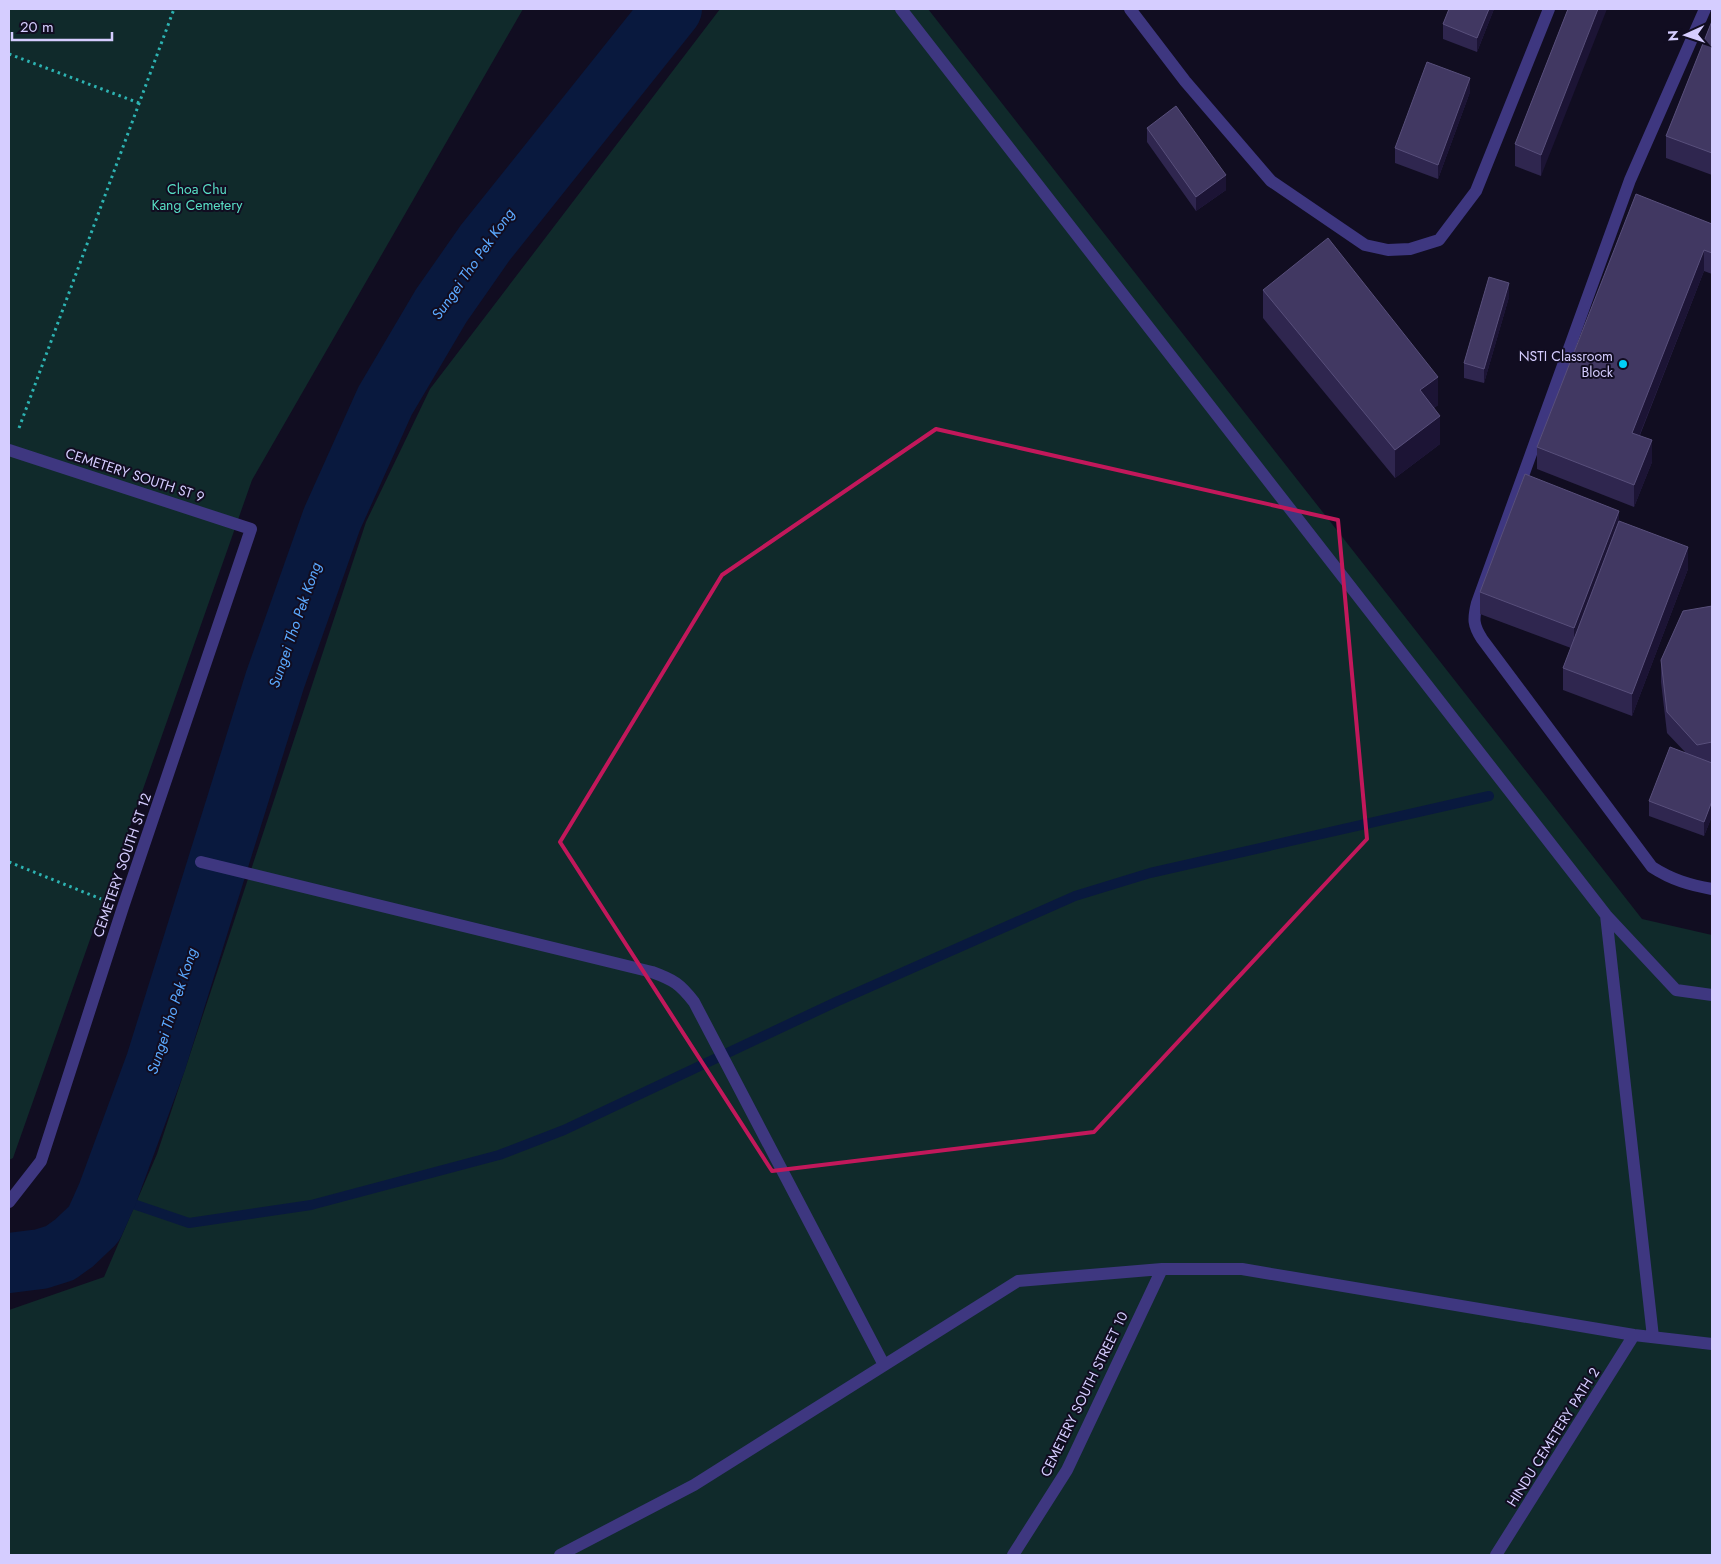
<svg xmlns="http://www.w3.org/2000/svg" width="1721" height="1564" viewBox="0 0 1721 1564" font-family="Jost,sans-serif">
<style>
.green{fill:#102a2b}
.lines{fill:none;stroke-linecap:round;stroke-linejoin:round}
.stream{stroke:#09193e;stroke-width:10}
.river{stroke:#09193e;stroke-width:60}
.path{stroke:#2db3b2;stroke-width:3;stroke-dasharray:2.5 4;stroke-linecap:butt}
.lane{stroke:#3e3780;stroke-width:12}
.wall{fill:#2f264f}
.shaded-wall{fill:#1c1435}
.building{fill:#413862;stroke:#584f7b}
.marked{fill:none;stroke:#c2185b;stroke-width:4;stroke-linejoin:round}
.poi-dot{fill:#00d0f8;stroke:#110d21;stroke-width:2}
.labels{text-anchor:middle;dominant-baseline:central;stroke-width:4;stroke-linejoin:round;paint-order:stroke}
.park-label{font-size:14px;fill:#58dfc5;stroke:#110d21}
.poi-label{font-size:14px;fill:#d5cdff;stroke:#110d21;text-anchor:end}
.street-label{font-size:14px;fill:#d5cdff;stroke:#110d21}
.water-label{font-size:15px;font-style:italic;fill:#5ba9ff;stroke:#110d21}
</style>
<rect width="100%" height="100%" fill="#110d21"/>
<path class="green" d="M 9,9 L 523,9 L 252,480 L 13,1158 L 9,1160 Z
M 720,9 L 928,9 L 1642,919 L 1712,935 L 1712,1555 L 9,1555 L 9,1310 L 104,1277 L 157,1154 L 366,522 L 430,389 Z"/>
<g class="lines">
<path class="stream" d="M 107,1195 L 189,1223 L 311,1205 L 499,1155 L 564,1130 L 838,1001 L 1075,896 L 1150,873 L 1489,796"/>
<path class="river" d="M 9,1263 L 41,1259 L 60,1253 L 74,1243 L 94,1224 L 107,1195 L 156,1062 L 275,680 L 332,519 L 385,401 L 441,306 L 485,243 L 672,9"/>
<path class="path" d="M 9,54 L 139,103
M 19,428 L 174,9
M 9,862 L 101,899"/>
<path class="lane" d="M 901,9 L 1606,915 L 1676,990 L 1712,995
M 1130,9 L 1185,81 L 1271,181 L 1365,245 L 1388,250 L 1410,249 L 1439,240 L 1476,191 L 1549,9
M 1705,9 L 1630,180 L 1477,603 C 1473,619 1473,625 1482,639 L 1652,867 C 1672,880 1690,885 1712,889
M 9,450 L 251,529 L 123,907 L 41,1161 L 9,1202
M 201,862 L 652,972 C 674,980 680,984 694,1002 L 884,1365
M 1606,915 L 1653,1337
M 560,1555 L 694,1485 L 1018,1281 L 1162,1269 L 1242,1269 L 1634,1335 L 1712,1344
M 1013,1555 L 1067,1470 L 1162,1269
M 1496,1555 L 1634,1335"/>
</g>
<path class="wall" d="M 1449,9 L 1494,9 L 1477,52 L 1443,39 L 1443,24 Z
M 1568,9 L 1541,176 L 1515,166 L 1515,144 Z
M 1712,21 L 1712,175 L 1666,158 L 1666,136 Z
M 1470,92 L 1438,179 L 1395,163 L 1395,148 Z
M 1147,128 L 1226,190 L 1196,211 L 1147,142 Z
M 1712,224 L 1712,274 L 1704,271 L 1640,435 L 1652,462 L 1634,507 L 1537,469 L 1537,447 Z
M 1263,290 L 1438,405 L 1434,408 L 1440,444 L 1395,478 L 1263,318 Z
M 1509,297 L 1484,383 L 1464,378 L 1464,363 Z
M 1619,522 L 1688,569 L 1632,716 L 1563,690 L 1563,668 L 1571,648 L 1480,614 L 1480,592 Z
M 1712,606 L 1712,816 L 1704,836 L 1649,816 L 1649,801 L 1685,752 L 1667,733 L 1661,682 L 1661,660 Z"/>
<path class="shaded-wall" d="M 1489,9 L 1494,9 L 1477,52 L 1477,38 Z
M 1598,9 L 1607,9 L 1541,176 L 1541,155 Z
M 1470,78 L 1470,92 L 1438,179 L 1438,165 Z
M 1226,175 L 1226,190 L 1196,211 L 1196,197 Z
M 1704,250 L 1704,271 L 1632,454 L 1632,433 Z
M 1509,283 L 1509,297 L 1484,383 L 1484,369 Z
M 1438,377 L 1438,405 L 1420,418 L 1420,390 Z
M 1440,416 L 1440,444 L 1395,478 L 1395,450 Z
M 1652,440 L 1652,462 L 1634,507 L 1634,485 Z
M 1619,511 L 1619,532 L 1574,649 L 1574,628 Z
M 1688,547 L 1688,569 L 1632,716 L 1632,694 Z
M 1712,801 L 1712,816 L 1704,836 L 1704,822 Z"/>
<path class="building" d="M 1449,9 L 1489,9 L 1477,38 L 1443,24 Z
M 1568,9 L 1598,9 L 1541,155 L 1515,144 Z
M 1712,21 L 1712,153 L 1666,136 Z
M 1427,62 L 1470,78 L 1438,165 L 1395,148 Z
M 1176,106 L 1226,175 L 1196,197 L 1147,128 Z
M 1636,194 L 1712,224 L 1712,253 L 1704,250 L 1632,433 L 1652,440 L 1634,485 L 1537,447 Z
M 1328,238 L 1438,377 L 1420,390 L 1440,416 L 1395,450 L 1263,290 Z
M 1489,277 L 1509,283 L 1484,369 L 1464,363 Z
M 1525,474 L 1619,511 L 1574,628 L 1480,592 Z
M 1619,521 L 1688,547 L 1632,694 L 1563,668 Z
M 1712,606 L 1712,742 L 1697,745 L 1667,712 L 1661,660 L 1683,611 Z
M 1670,747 L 1712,763 L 1712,801 L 1704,822 L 1649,801 Z"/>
<path class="marked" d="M 936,429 L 1338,520 L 1367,839 L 1094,1132 L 772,1171 L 560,842 L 722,575 Z"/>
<circle class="poi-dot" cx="1623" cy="364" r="5"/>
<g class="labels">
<g class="park-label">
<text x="197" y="189">Choa Chu<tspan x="197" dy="16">Kang Cemetery</tspan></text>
</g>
<g class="poi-label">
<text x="1613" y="356">NSTI Classroom<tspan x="1613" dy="16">Block</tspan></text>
</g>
<g class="street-label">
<text transform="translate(135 475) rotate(18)">CEMETERY SOUTH ST 9</text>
<text transform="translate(122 865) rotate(-71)">CEMETERY SOUTH ST 12</text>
<text transform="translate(1084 1394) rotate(-64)">CEMETERY SOUTH STREET 10</text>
<text transform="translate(1553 1437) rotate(-58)">HINDU CEMETERY PATH 2</text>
</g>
<g class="water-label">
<text transform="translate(473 264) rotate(-55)">Sungei Tho Pek Kong</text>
<text transform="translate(295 625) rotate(-71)">Sungei Tho Pek Kong</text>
<text transform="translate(172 1011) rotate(-72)">Sungei Tho Pek Kong</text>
</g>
</g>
<rect width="1721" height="1564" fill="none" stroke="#d5cdff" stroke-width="20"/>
<g transform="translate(1686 35) rotate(267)" stroke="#110d21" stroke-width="4" paint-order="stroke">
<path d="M0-4L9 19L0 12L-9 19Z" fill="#d5cdff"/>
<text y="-8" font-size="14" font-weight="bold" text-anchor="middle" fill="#d5cdff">N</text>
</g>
<path d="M12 32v8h100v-8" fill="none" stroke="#d5cdff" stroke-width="2.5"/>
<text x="20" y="32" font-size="15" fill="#d5cdff" stroke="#110d21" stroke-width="4" paint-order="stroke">20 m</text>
</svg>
